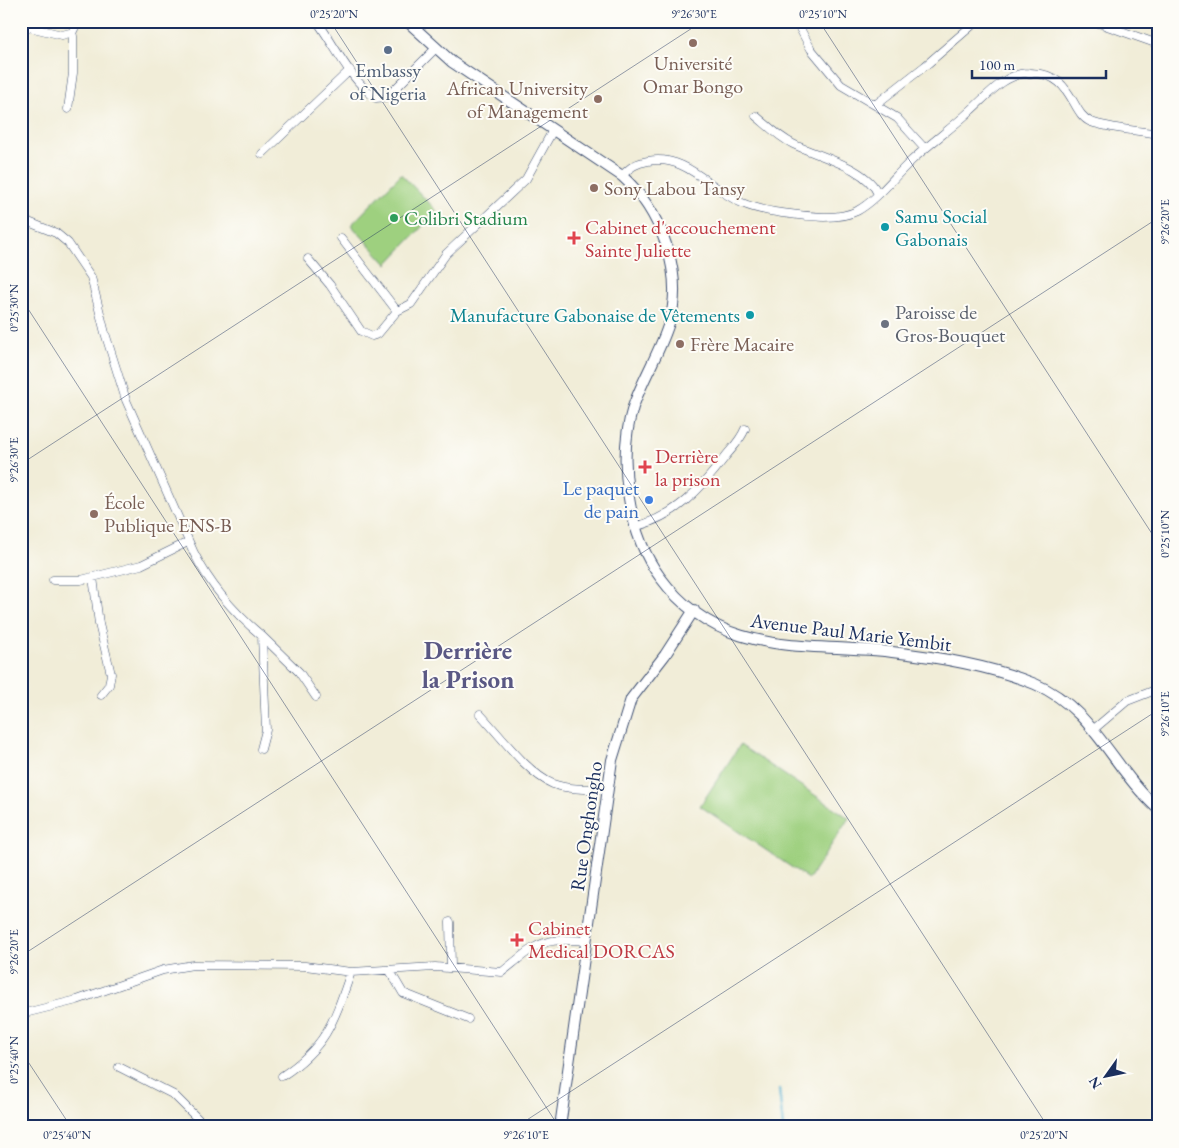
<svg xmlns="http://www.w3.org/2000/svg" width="1179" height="1148" viewBox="0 0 1179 1148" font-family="'EB Garamond',serif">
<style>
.green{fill:#9ed07f;stroke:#5c806e}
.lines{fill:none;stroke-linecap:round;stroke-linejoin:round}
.stream{stroke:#53b0d1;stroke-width:2.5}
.minor-casing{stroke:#3b4c70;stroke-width:9}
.secondary-casing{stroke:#3b4c70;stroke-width:12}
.minor{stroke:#fff;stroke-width:8}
.secondary{stroke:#fff;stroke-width:10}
.ticks{fill:none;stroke:#1b2f5e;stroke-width:1;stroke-opacity:0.45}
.education-dot{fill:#8d6e63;stroke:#fdfcf7;stroke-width:2}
.service-dot{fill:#5c6f8a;stroke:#fdfcf7;stroke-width:2}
.leisure-dot{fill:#2e9e5b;stroke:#fdfcf7;stroke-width:2}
.culture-dot{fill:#0f9aa8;stroke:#fdfcf7;stroke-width:2}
.health-dot{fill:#e0444e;stroke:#fdfcf7;stroke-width:2}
.worship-dot{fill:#6b7280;stroke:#fdfcf7;stroke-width:2}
.shop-dot{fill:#3f7fe0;stroke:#fdfcf7;stroke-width:2}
.labels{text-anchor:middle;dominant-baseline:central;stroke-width:4;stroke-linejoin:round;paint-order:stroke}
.education-label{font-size:20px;fill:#785e54;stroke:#fdfcf7;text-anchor:start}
.service-label{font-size:20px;fill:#4e5e75;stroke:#fdfcf7}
.culture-label{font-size:20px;fill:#0d838f;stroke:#fdfcf7;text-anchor:start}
.leisure-label{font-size:20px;fill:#27864d;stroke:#fdfcf7;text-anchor:start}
.health-label{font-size:20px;fill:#be3a42;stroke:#fdfcf7;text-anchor:start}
.worship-label{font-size:20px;fill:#5b616d;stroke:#fdfcf7;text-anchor:start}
.shop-label{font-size:20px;fill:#366cbe;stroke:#fdfcf7;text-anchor:end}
.street-label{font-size:20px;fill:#1b2f5e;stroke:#fdfcf7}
.district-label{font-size:25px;font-weight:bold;fill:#5a5884;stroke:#fdfcf7}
.neatline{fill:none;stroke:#1b2f5e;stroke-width:2}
.ticks-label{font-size:12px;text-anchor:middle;fill:#1b2f5e}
</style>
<rect width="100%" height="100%" fill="#fdfcf7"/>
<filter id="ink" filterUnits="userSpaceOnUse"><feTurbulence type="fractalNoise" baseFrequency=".02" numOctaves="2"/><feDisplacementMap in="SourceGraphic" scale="10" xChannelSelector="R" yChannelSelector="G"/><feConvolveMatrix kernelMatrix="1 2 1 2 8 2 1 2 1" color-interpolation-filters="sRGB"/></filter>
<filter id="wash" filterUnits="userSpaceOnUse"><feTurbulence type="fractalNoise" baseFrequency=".0096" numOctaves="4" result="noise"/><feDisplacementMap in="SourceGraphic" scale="20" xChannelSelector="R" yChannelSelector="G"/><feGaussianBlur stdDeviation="1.12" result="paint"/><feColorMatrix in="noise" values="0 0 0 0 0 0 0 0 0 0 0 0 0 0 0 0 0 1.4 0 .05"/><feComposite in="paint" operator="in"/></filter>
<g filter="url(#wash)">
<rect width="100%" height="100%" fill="#f1edd8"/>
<path class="green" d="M 401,174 L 437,211 L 387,264 L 351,225 Z
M 740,745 L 849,818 L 809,879 L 700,806 Z"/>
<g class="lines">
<path class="stream" d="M 779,1089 L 783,1127"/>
</g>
</g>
<g filter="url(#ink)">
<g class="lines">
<defs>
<path id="minor" d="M 317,21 C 335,46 350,80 376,98 L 387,97 L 435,49
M 796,21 L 811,49 L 841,85 L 897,118 L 925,149
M 1093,21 L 1158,44
M 21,25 L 62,35 L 70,33
M 73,31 L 78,21
M 875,105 L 925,66 L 977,21
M 68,109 L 73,73 L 73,36
M 756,116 C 768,126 779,137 793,144 C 817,156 867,167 878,194
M 262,154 L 350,70
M 622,176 C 630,167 636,163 648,161 C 687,154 709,189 742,203 C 762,212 801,216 824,217 C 835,217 847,216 857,211 C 877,200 893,178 910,162 C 929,144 951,129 970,111 C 987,96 1005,73 1029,73 C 1074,72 1070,114 1091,122 C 1111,129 1136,130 1158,134
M 21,219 L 56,233 L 68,243 L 91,277 L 105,333 L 126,400 L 194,553 C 211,587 233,612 262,636 L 266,730 L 261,749
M 341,238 L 397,311
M 308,259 L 330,285 L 361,331 L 372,336 L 378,334 L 397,311 L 411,304 L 446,254 L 526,179 L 553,130
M 634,527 C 675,517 701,489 725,457 C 733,447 740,441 745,429
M 93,577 L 99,624 L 111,674 L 109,685 L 101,695
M 53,580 L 81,580 L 141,565 L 188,542
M 262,636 L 299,672 L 316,697
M 480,714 C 500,735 527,773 553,784 C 570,790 589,789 607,789
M 1094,729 L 1127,701 L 1158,689
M 450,922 L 451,967
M 390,971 L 403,993 L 468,1019
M 21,1014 L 77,1000 L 163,970 L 193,965 L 305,966 L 351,972 L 435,967 L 502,972 C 537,944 540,937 587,941
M 119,1067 L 174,1095 L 206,1127
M 282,1076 C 327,1046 334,1021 351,972"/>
<path id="secondary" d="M 407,21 L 452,62 L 622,176 C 660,210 685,273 669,323 C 660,352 643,378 633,407 C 617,459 628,534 660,577 C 720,659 804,642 892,652 C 938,657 991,666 1035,684 C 1093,708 1113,769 1158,809
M 560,1127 L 612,760 L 631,699 L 665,655 L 694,610"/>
</defs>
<use href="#minor" class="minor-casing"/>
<use href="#secondary" class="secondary-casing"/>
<use href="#minor" class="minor"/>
<use href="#secondary" class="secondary"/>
</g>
</g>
<path class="ticks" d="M 330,21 L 1048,1127M 819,21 L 1158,543M 21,298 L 559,1127M 21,464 L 703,21M 21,956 L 1158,218M 21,1051 L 71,1127M 516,1127 L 1158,710"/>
<g class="education-dot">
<circle cx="693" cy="43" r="5"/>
<circle cx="598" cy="99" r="5"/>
<circle cx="594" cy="188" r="5"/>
<circle cx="680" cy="344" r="5"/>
<circle cx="94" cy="514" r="5"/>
</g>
<circle class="service-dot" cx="388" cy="50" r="5"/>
<circle class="leisure-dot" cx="394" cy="218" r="5"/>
<g class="culture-dot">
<circle cx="885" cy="227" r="5"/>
<circle cx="750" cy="315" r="5"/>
</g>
<g class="health-dot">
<path d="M571.5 230.5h5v5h5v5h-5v5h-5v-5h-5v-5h5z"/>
<path d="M642.5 459.5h5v5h5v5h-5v5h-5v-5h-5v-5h5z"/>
<path d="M514.5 932.5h5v5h5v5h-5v5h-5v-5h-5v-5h5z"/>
</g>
<circle class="worship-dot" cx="885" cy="324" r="5"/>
<circle class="shop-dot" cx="649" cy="500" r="5"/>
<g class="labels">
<g class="education-label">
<text x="693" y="63" text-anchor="middle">Université<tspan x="693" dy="23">Omar Bongo</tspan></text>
<text x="588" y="88" text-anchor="end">African University<tspan x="588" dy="23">of Management</tspan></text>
<text x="604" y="188">Sony Labou Tansy</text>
<text x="690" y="344">Frère Macaire</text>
<text x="104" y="502">École<tspan x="104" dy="23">Publique ENS-B</tspan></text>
</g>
<g class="service-label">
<text x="388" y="70">Embassy<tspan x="388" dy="23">of Nigeria</tspan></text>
</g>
<g class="culture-label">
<text x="895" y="216">Samu Social<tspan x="895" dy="23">Gabonais</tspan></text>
<text x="740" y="315" text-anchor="end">Manufacture Gabonaise de Vêtements</text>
</g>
<g class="leisure-label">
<text x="404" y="218">Colibri Stadium</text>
</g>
<g class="health-label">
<text x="585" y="227">Cabinet d'accouchement<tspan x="585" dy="23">Sainte Juliette</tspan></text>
<text x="655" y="456">Derrière<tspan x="655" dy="23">la prison</tspan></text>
<text x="528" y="928">Cabinet<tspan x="528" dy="23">Medical DORCAS</tspan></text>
</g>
<g class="worship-label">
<text x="895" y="312">Paroisse de<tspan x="895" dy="23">Gros-Bouquet</tspan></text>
</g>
<g class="shop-label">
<text x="639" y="488">Le paquet<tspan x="639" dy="23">de pain</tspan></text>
</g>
<g class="street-label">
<text transform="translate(851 632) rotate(7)">Avenue Paul Marie Yembit</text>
<text transform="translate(586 826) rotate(-82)">Rue Onghongho</text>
</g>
<g class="district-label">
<text x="468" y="650">Derrière<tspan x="468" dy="29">la Prison</tspan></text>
</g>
</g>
<rect width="1179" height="1148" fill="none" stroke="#fdfcf7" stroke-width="55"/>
<g transform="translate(1106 1076) rotate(237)" stroke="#fdfcf7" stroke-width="4" paint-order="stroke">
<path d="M0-4L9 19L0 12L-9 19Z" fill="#1b2f5e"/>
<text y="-8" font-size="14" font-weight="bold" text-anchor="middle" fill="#1b2f5e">N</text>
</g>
<path d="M972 70v8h134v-8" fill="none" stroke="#1b2f5e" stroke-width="2.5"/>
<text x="979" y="70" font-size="15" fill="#1b2f5e" stroke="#fdfcf7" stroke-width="4" paint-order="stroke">100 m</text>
<rect x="28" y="28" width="1124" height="1092" class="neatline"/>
<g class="ticks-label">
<text x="334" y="18">0°25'20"N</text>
<text x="694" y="18">9°26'30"E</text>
<text x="823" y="18">0°25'10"N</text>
<text transform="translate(1165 222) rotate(-90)" y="4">9°26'20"E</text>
<text transform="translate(14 308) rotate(-90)" y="4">0°25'30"N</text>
<text transform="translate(14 460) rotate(-90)" y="4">9°26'30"E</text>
<text transform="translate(1165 534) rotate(-90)" y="4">0°25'10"N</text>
<text transform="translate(1165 714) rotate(-90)" y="4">9°26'10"E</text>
<text transform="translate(14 952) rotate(-90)" y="4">9°26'20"E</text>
<text transform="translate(14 1060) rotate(-90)" y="4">0°25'40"N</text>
<text x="67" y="1139">0°25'40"N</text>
<text x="526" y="1139">9°26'10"E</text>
<text x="1044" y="1139">0°25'20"N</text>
</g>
</svg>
